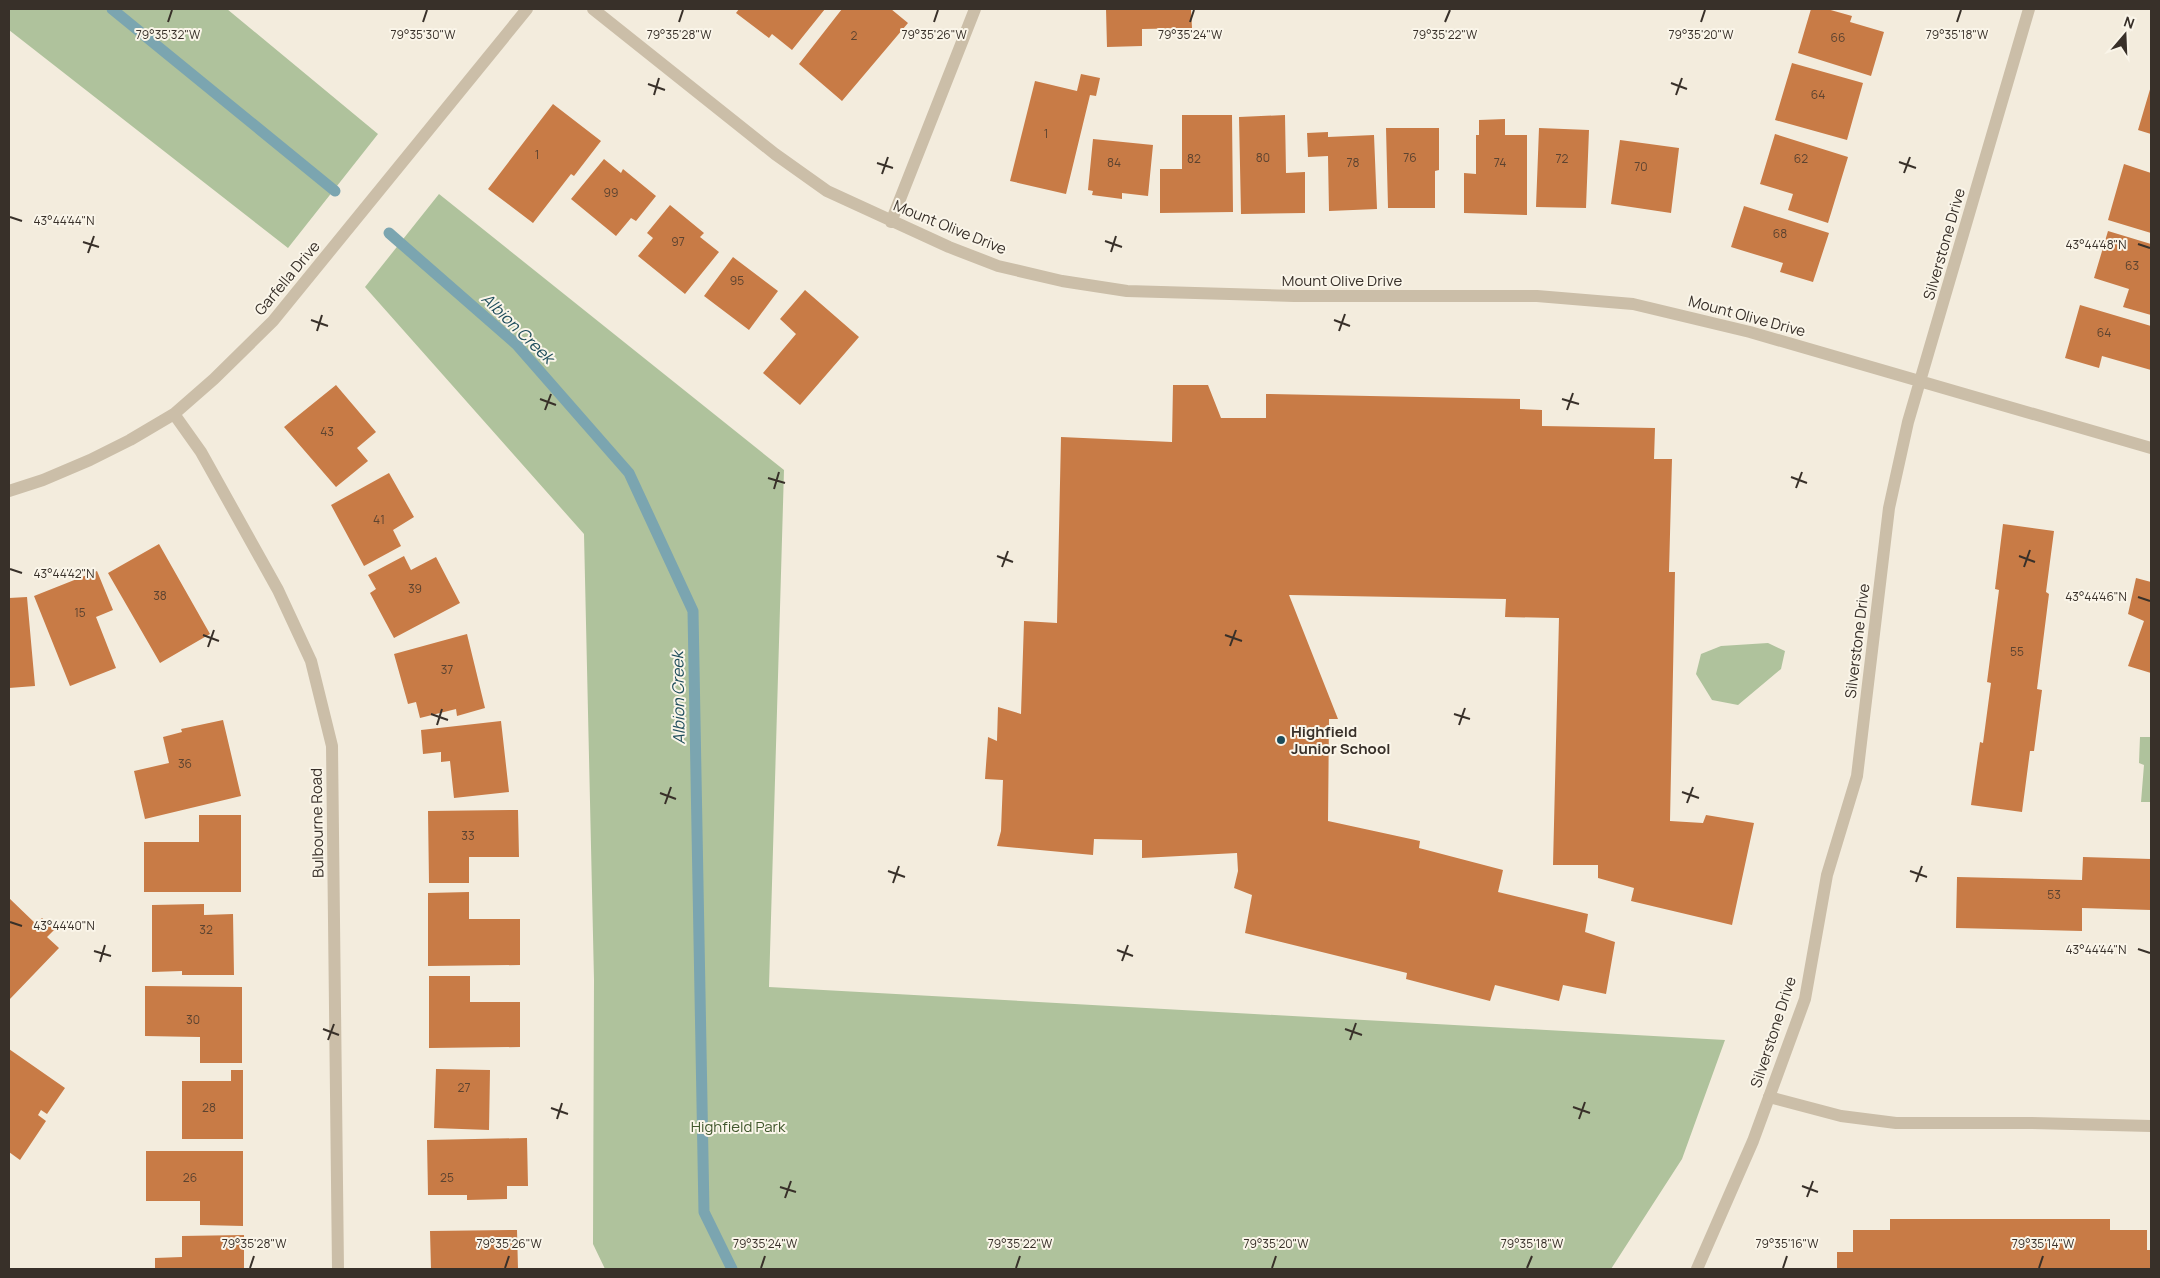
<svg xmlns="http://www.w3.org/2000/svg" width="2160" height="1278" viewBox="0 0 2160 1278" font-family="Manrope,sans-serif">
<style>
.green{fill:#afc29c}
.lines{fill:none;stroke-linecap:round;stroke-linejoin:round}
.stream{stroke:#7ba5b0;stroke-width:11}
.building{fill:#c87b46}
.lane{stroke:#cbbea8;stroke-width:12}
.street{stroke:#cbbea8;stroke-width:12}
.ticks{fill:none;stroke:#383029;stroke-width:2}
.poi-dot{fill:#1d4c5b;stroke:#faf5e9;stroke-width:2}
.labels{text-anchor:middle;dominant-baseline:central;stroke-width:4;stroke-linejoin:round;paint-order:stroke}
.number-label{font-size:12px;fill:#5c4330}
.street-label{font-size:15px;fill:#383029;stroke:#faf5e9}
.poi-label{font-size:15px;font-weight:bold;fill:#383029;stroke:#faf5e9;text-anchor:start}
.park-label{font-size:15px;fill:#40572c;stroke:#faf5e9}
.water-label{font-size:16px;font-style:italic;fill:#1d4c5b;stroke:#faf5e9}
.ticks-label{font-size:12px;text-anchor:middle;fill:#383029;stroke:#faf5e9;stroke-width:4;stroke-linejoin:round;paint-order:stroke}
</style>
<rect width="100%" height="100%" fill="#f3ecdd"/>
<path class="green" d="M 9,9 L 227,9 L 378,134 L 288,248 L 9,30 Z
M 439,194 L 784,470 L 769,987 L 1725,1040 L 1682,1159 L 1611,1269 L 605,1269 L 593,1244 L 594,980 L 584,534 L 365,287 Z
M 1768,643 L 1785,651 L 1781,669 L 1738,705 L 1712,700 L 1696,674 L 1701,654 L 1721,646 Z
M 2140,737 L 2151,737 L 2151,802 L 2141,802 L 2144,765 L 2139,763 Z"/>
<g class="lines">
<path class="stream" d="M 112,9 L 335,191
M 389,233 L 516,344 L 629,473 L 693,611 L 704,1212 L 732,1269"/>
</g>
<path class="building" d="M 739,9 L 825,9 L 792,50 L 772,34 L 769,38 L 736,13 Z
M 842,9 L 891,9 L 908,23 L 842,101 L 799,64 Z
M 1106,9 L 1191,9 L 1192,28 L 1142,29 L 1142,46 L 1107,47 Z
M 1811,9 L 1827,9 L 1852,16 L 1850,22 L 1884,32 L 1871,76 L 1798,53 Z
M 1792,63 L 1863,83 L 1847,140 L 1775,120 Z
M 1081,74 L 1100,78 L 1096,96 L 1090,95 L 1066,194 L 1010,181 L 1035,81 L 1077,91 Z
M 2151,86 L 2151,134 L 2138,130 Z
M 553,104 L 601,141 L 574,176 L 571,174 L 533,223 L 488,189 Z
M 1182,115 L 1232,115 L 1233,212 L 1160,213 L 1160,169 L 1182,169 Z
M 1285,115 L 1286,173 L 1305,172 L 1305,213 L 1241,214 L 1239,117 Z
M 1505,119 L 1505,135 L 1527,135 L 1527,215 L 1464,213 L 1464,173 L 1476,174 L 1476,135 L 1479,135 L 1479,120 Z
M 1386,128 L 1439,128 L 1439,170 L 1435,171 L 1435,208 L 1388,208 Z
M 1539,128 L 1589,130 L 1586,208 L 1536,207 Z
M 1328,132 L 1328,137 L 1374,135 L 1377,209 L 1329,211 L 1328,156 L 1308,157 L 1307,133 Z
M 1775,134 L 1848,157 L 1828,223 L 1788,210 L 1793,194 L 1760,184 Z
M 1093,139 L 1153,145 L 1148,196 L 1122,193 L 1122,199 L 1092,195 L 1093,191 L 1088,190 Z
M 1620,140 L 1679,148 L 1671,213 L 1611,204 Z
M 604,159 L 621,173 L 623,169 L 656,196 L 636,221 L 631,218 L 616,236 L 571,199 Z
M 2124,164 L 2151,173 L 2151,233 L 2108,220 Z
M 670,205 L 704,233 L 700,237 L 719,252 L 685,294 L 638,256 L 653,238 L 647,233 Z
M 1744,206 L 1829,233 L 1813,282 L 1780,272 L 1783,263 L 1731,247 Z
M 2108,231 L 2151,244 L 2151,315 L 2123,307 L 2129,289 L 2094,278 Z
M 733,257 L 778,291 L 749,330 L 704,296 Z
M 805,290 L 859,337 L 800,405 L 763,373 L 796,334 L 780,319 Z
M 2080,305 L 2151,326 L 2151,370 L 2102,356 L 2099,368 L 2065,358 Z
M 336,385 L 376,432 L 357,448 L 368,461 L 336,487 L 284,427 Z
M 1173,385 L 1208,385 L 1221,418 L 1266,418 L 1266,394 L 1520,399 L 1520,409 L 1542,410 L 1542,426 L 1655,428 L 1654,459 L 1672,459 L 1669,572 L 1675,572 L 1670,821 L 1703,823 L 1706,815 L 1754,823 L 1732,925 L 1631,901 L 1634,888 L 1598,878 L 1598,865 L 1553,865 L 1559,618 L 1505,617 L 1506,599 L 1289,595 L 1338,719 L 1329,719 L 1328,821 L 1420,841 L 1419,848 L 1503,870 L 1498,892 L 1588,914 L 1585,932 L 1615,942 L 1606,994 L 1563,985 L 1559,1001 L 1495,985 L 1490,1001 L 1406,979 L 1407,973 L 1245,933 L 1252,895 L 1234,888 L 1238,871 L 1237,853 L 1142,858 L 1142,840 L 1094,839 L 1093,855 L 997,846 L 1001,831 L 1003,780 L 985,779 L 988,737 L 997,741 L 998,707 L 1021,714 L 1024,621 L 1057,623 L 1061,437 L 1172,442 Z
M 389,473 L 414,517 L 393,530 L 401,546 L 364,566 L 331,505 Z
M 2003,524 L 2054,531 L 2046,592 L 2049,594 L 2037,689 L 2042,690 L 2034,751 L 2030,751 L 2022,812 L 1971,805 L 1980,742 L 1983,743 L 1991,683 L 1987,682 L 1999,590 L 1995,589 Z
M 159,544 L 210,634 L 160,663 L 108,573 Z
M 404,556 L 411,570 L 436,557 L 460,603 L 394,638 L 370,593 L 376,589 L 368,575 Z
M 97,571 L 113,610 L 96,617 L 116,668 L 70,686 L 34,596 Z
M 2136,578 L 2151,582 L 2151,673 L 2128,666 L 2144,621 L 2128,614 Z
M 27,597 L 35,686 L 9,688 L 9,598 Z
M 467,634 L 485,708 L 457,716 L 456,709 L 420,718 L 416,702 L 408,704 L 394,654 Z
M 223,720 L 241,796 L 145,819 L 134,771 L 169,763 L 163,737 L 182,732 L 181,729 Z
M 501,721 L 509,792 L 454,798 L 450,761 L 441,762 L 441,752 L 423,754 L 421,730 Z
M 518,810 L 519,857 L 469,857 L 469,883 L 429,883 L 428,811 Z
M 199,815 L 241,815 L 241,892 L 144,892 L 144,842 L 199,842 Z
M 2083,857 L 2151,859 L 2151,910 L 2082,908 L 2082,931 L 1956,928 L 1957,877 L 2082,880 Z
M 469,892 L 469,919 L 520,919 L 520,965 L 428,966 L 428,893 Z
M 9,898 L 36,924 L 42,918 L 54,930 L 47,937 L 59,948 L 9,1000 Z
M 204,904 L 204,915 L 233,914 L 234,975 L 182,975 L 182,971 L 152,972 L 152,905 Z
M 429,976 L 470,976 L 470,1002 L 520,1002 L 520,1047 L 429,1048 Z
M 145,986 L 242,987 L 242,1063 L 200,1063 L 200,1037 L 145,1036 Z
M 9,1049 L 65,1088 L 47,1114 L 41,1110 L 38,1115 L 46,1121 L 20,1160 L 9,1152 Z
M 436,1069 L 490,1070 L 489,1130 L 434,1128 Z
M 231,1070 L 243,1070 L 243,1139 L 182,1139 L 182,1081 L 231,1081 Z
M 527,1138 L 528,1186 L 507,1186 L 507,1199 L 467,1200 L 467,1195 L 428,1195 L 427,1140 Z
M 146,1151 L 243,1151 L 243,1226 L 200,1225 L 200,1201 L 146,1201 Z
M 1890,1219 L 2110,1219 L 2110,1230 L 2147,1230 L 2147,1250 L 2151,1250 L 2151,1269 L 1837,1269 L 1837,1252 L 1853,1252 L 1853,1230 L 1890,1230 Z
M 517,1230 L 518,1269 L 431,1269 L 430,1231 Z
M 244,1235 L 244,1269 L 155,1269 L 155,1258 L 182,1257 L 182,1236 Z"/>
<g class="lines">
<path class="lane" d="M 1769,1097 L 1841,1116 L 1896,1123 L 2030,1123 L 2151,1126"/>
<path class="street" d="M 593,9 L 775,154 L 827,191 L 949,247 L 998,266 L 1062,281 L 1127,291 L 1294,296 L 1537,296 L 1633,304 L 1750,332 L 2151,448
M 891,222 L 975,9
M 174,414 L 201,452 L 278,590 L 311,661 L 332,746 L 338,1269
M 9,491 L 43,480 L 90,460 L 130,440 L 174,414 L 214,379 L 273,321 L 527,9
M 1697,1269 L 1753,1141 L 1805,999 L 1827,875 L 1857,776 L 1889,508 L 1908,422 L 2029,9"/>
</g>
<path class="ticks" d="M 168,22 L 172,10M 423,22 L 427,10M 679,22 L 683,10M 934,22 L 938,10M 1190,22 L 1194,10M 1445,22 L 1450,10M 1701,22 L 1705,10M 1957,22 L 1961,10M 1671,83 L 1687,89M 648,84 L 665,90M 654,95 L 659,78M 1676,95 L 1682,78M 1899,162 L 1916,168M 877,163 L 893,168M 1904,173 L 1910,157M 882,174 L 888,157M 10,217 L 22,221M 1105,241 L 1122,247M 83,242 L 99,247M 2138,244 L 2150,248M 1111,252 L 1116,236M 88,253 L 94,236M 311,320 L 328,326M 1334,320 L 1350,326M 317,331 L 322,315M 1339,331 L 1345,314M 540,399 L 556,405M 1562,399 L 1579,404M 545,410 L 551,394M 1567,410 L 1573,393M 1791,477 L 1807,483M 768,478 L 785,483M 1796,488 L 1802,472M 774,489 L 779,472M 997,556 L 1013,562M 2019,556 L 2035,562M 1002,567 L 1008,551M 2024,567 L 2030,550M 10,569 L 22,573M 2138,597 L 2150,601M 203,635 L 219,641M 1225,635 L 1242,641M 1230,646 L 1236,630M 208,647 L 214,630M 431,714 L 448,720M 1454,714 L 1470,719M 437,725 L 442,709M 1459,725 L 1465,708M 1682,792 L 1699,798M 660,793 L 676,799M 1687,803 L 1693,787M 665,804 L 671,787M 888,871 L 905,877M 1910,871 L 1927,877M 1916,882 L 1922,866M 893,883 L 899,866M 10,922 L 22,926M 2138,949 L 2150,953M 1117,950 L 1133,956M 94,951 L 111,956M 1122,961 L 1128,945M 100,962 L 105,945M 323,1029 L 339,1035M 1345,1029 L 1362,1035M 328,1040 L 334,1024M 1350,1040 L 1356,1023M 1573,1107 L 1590,1113M 551,1108 L 568,1114M 557,1119 L 562,1103M 1579,1119 L 1585,1102M 1802,1186 L 1818,1192M 780,1187 L 796,1192M 1807,1197 L 1813,1181M 785,1198 L 791,1181M 250,1268 L 254,1256M 505,1268 L 509,1256M 761,1268 L 765,1256M 1016,1268 L 1020,1256M 1272,1268 L 1276,1256M 1527,1268 L 1532,1256M 1783,1268 L 1787,1256M 2039,1268 L 2043,1256"/>
<circle class="poi-dot" cx="1281" cy="740" r="5"/>
<g class="labels">
<g class="number-label">
<text x="854" y="35">2</text>
<text x="1838" y="37">66</text>
<text x="1818" y="94">64</text>
<text x="1046" y="133">1</text>
<text x="537" y="154">1</text>
<text x="1263" y="157">80</text>
<text x="1410" y="157">76</text>
<text x="1194" y="158">82</text>
<text x="1562" y="158">72</text>
<text x="1801" y="158">62</text>
<text x="1114" y="162">84</text>
<text x="1353" y="162">78</text>
<text x="1500" y="162">74</text>
<text x="1641" y="166">70</text>
<text x="611" y="192">99</text>
<text x="1780" y="233">68</text>
<text x="678" y="241">97</text>
<text x="2132" y="265">63</text>
<text x="737" y="280">95</text>
<text x="2104" y="332">64</text>
<text x="327" y="431">43</text>
<text x="379" y="519">41</text>
<text x="415" y="588">39</text>
<text x="160" y="595">38</text>
<text x="80" y="612">15</text>
<text x="2017" y="651">55</text>
<text x="447" y="669">37</text>
<text x="185" y="763">36</text>
<text x="468" y="835">33</text>
<text x="2054" y="894">53</text>
<text x="206" y="929">32</text>
<text x="193" y="1019">30</text>
<text x="464" y="1087">27</text>
<text x="209" y="1107">28</text>
<text x="190" y="1177">26</text>
<text x="447" y="1177">25</text>
</g>
<g class="street-label">
<text transform="translate(950 227) rotate(22)">Mount Olive Drive</text>
<text transform="translate(1944 244) rotate(-74)">Silverstone Drive</text>
<text transform="translate(287 278) rotate(-50)">Garfella Drive</text>
<text x="1342" y="280">Mount Olive Drive</text>
<text transform="translate(1747 316) rotate(15)">Mount Olive Drive</text>
<text transform="translate(1857 641) rotate(-83)">Silverstone Drive</text>
<text transform="translate(317 823) rotate(-91)">Bulbourne Road</text>
<text transform="translate(1773 1032) rotate(-72)">Silverstone Drive</text>
</g>
<g class="poi-label">
<text x="1291" y="731">Highfield<tspan x="1291" dy="17">Junior School</tspan></text>
</g>
<g class="park-label">
<text x="738" y="1126">Highfield Park</text>
</g>
<g class="water-label">
<text transform="translate(518 328) rotate(44)">Albion Creek</text>
<text transform="translate(678 698) rotate(-91)">Albion Creek</text>
</g>
</g>
<g class="ticks-label">
<text x="168" y="39">79°35'32"W</text>
<text x="423" y="39">79°35'30"W</text>
<text x="679" y="39">79°35'28"W</text>
<text x="934" y="39">79°35'26"W</text>
<text x="1190" y="39">79°35'24"W</text>
<text x="1445" y="39">79°35'22"W</text>
<text x="1701" y="39">79°35'20"W</text>
<text x="1957" y="39">79°35'18"W</text>
<text x="64" y="225">43°44'44"N</text>
<text x="2096" y="249">43°44'48"N</text>
<text x="64" y="578">43°44'42"N</text>
<text x="2096" y="601">43°44'46"N</text>
<text x="64" y="930">43°44'40"N</text>
<text x="2096" y="954">43°44'44"N</text>
<text x="254" y="1248">79°35'28"W</text>
<text x="509" y="1248">79°35'26"W</text>
<text x="765" y="1248">79°35'24"W</text>
<text x="1020" y="1248">79°35'22"W</text>
<text x="1276" y="1248">79°35'20"W</text>
<text x="1532" y="1248">79°35'18"W</text>
<text x="1787" y="1248">79°35'16"W</text>
<text x="2043" y="1248">79°35'14"W</text>
</g>
<rect width="2160" height="1278" fill="none" stroke="#383029" stroke-width="20"/>
<g transform="translate(2125 35) rotate(19)" stroke="#faf5e9" stroke-width="4" paint-order="stroke">
<path d="M0-4L9 19L0 12L-9 19Z" fill="#383029"/>
<text y="-8" font-size="14" font-weight="bold" text-anchor="middle" fill="#383029">N</text>
</g>
</svg>
